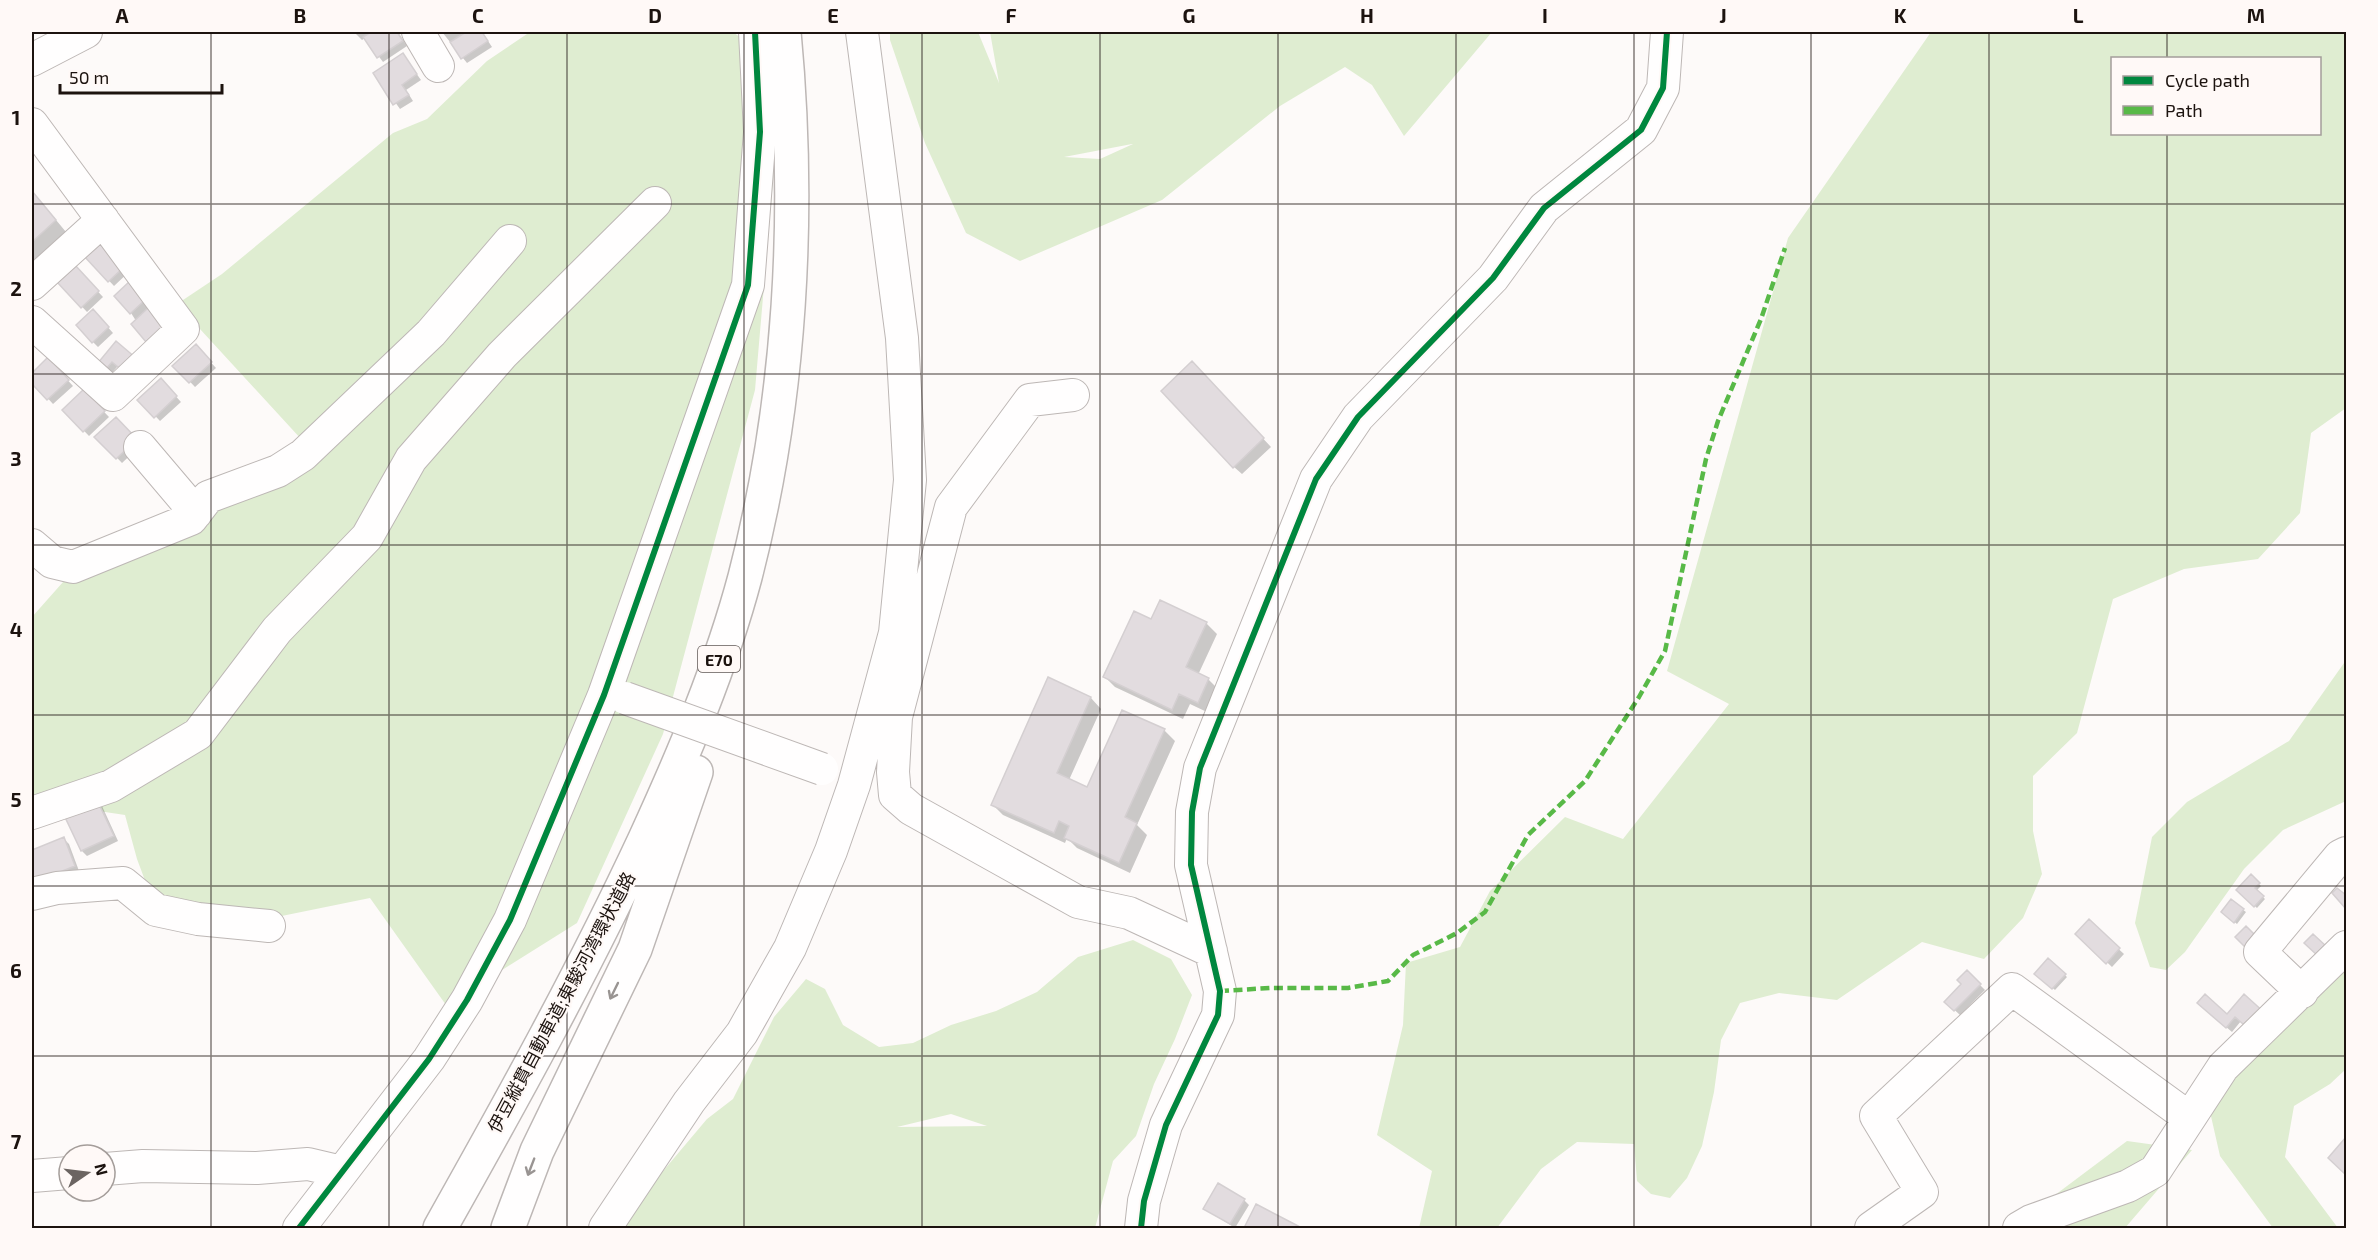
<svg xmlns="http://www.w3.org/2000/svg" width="2378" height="1260" viewBox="0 0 2378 1260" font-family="'Exo 2','Noto Sans JP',sans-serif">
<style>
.green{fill:#dfedd1;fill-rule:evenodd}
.shadow{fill:#0003}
.building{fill:#e2dcdf;stroke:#d4cfd1;stroke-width:1.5}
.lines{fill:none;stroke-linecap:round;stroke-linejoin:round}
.minor-casing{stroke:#bdb7b5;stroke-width:34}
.highway-casing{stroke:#bdb7b5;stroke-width:36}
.minor{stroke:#fffefe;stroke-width:32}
.highway{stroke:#fffefe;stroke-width:33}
.minor-bridge-casing{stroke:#bdb7b5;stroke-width:34;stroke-linecap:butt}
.minor-bridge{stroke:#fffefe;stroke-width:32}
.quiet{stroke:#58b947;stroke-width:4.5;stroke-dasharray:9 4.5;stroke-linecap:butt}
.cycleway-casing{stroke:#fff9f7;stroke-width:10}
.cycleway{stroke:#00873e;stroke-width:6}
.oneway{stroke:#999492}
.grid{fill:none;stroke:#1c130f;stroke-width:1.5;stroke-opacity:0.55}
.labels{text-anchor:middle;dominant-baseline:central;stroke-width:4.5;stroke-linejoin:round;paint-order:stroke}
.shield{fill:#fff9f7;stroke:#605855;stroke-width:1.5}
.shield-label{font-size:16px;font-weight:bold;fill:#1c130f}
.street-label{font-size:18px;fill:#1c130f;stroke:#fff9f7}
.neatline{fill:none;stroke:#1c130f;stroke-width:2}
.grid-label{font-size:20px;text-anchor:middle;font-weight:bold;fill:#1c130f}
</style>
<rect width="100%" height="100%" fill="#fdfaf9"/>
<path class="green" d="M 530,32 L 733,32 L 758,51 L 776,146 L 755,390 L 663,734 L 577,923 L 446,1005 L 370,898 L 262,920 L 156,910 L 137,859 L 125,815 L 32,801 L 32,617 L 71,573 L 313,452 L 177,304 L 222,274 L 393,133 L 427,119 L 487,61 Z
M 890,32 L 978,32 L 999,83 L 990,32 L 1492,32 L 1404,136 L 1372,85 L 1345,67 L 1280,106 L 1162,200 L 1020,261 L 966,233 L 925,143 L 890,40 ZM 1133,144 L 1100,159 L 1064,157 L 1132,144 Z
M 1931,32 L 2346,32 L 2346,408 L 2311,433 L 2300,513 L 2258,559 L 2184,569 L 2113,599 L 2077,733 L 2033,776 L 2033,831 L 2042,874 L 2023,918 L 1984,959 L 1922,942 L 1837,1000 L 1779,993 L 1740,1003 L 1721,1040 L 1714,1092 L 1702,1146 L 1687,1178 L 1670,1198 L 1651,1194 L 1637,1181 L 1634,1144 L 1577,1142 L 1541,1169 L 1497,1228 L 1419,1228 L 1432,1171 L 1377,1135 L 1403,1025 L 1406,963 L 1460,947 L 1490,891 L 1565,817 L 1623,839 L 1729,704 L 1667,671 L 1788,238 ZM 2320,58 L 2320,134 L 2112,134 L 2112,58 Z
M 2346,653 L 2346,801 L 2283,830 L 2244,869 L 2185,952 L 2166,970 L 2150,967 L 2135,923 L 2152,837 L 2187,802 L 2289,741 L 2344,663 Z
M 1133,940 L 1171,959 L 1192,995 L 1175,1039 L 1154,1084 L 1136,1136 L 1113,1161 L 1095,1228 L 615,1228 L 707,1119 L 733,1099 L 774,1017 L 806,979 L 825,989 L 843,1025 L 879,1047 L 913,1043 L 951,1025 L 996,1011 L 1037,992 L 1078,957 ZM 951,1114 L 987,1126 L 897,1127 Z
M 2346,958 L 2346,1069 L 2330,1084 L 2294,1106 L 2285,1157 L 2338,1228 L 2273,1228 L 2220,1156 L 2208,1103 Z
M 2127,1141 L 2192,1150 L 2125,1228 L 2011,1228 Z"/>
<path class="shadow" d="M 354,32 L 398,32 L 407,46 L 383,62 L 365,38 L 362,40 Z
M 442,32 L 482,32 L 492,47 L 467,63 Z
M 403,55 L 421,80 L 406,90 L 413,101 L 400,109 L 375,74 Z
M 32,191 L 66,232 L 32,262 Z
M 86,256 L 130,271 L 114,286 Z
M 75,267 L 103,297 L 87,312 L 59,282 Z
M 131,282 L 151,304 L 147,308 L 153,315 L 152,346 L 131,313 Z
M 98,316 L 113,333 L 98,347 L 93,342 Z
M 116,343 L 118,366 L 111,374 L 104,369 Z
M 196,346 L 216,368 L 195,387 L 175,366 Z
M 48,359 L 73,386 L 53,404 L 32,381 L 32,375 Z
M 1200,371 L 1271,447 L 1242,474 L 1234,467 Z
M 161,380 L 181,402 L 160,421 L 140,400 Z
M 84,391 L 109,417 L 89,436 L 64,410 Z
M 97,437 L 141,445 L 122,463 Z
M 1161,602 L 1206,623 L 1217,634 L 1198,675 L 1209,680 L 1219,690 L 1209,713 L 1190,704 L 1183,719 L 1115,687 L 1105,677 L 1152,621 Z
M 1048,679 L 1091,698 L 1101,709 L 1069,780 L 1088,789 L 1164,730 L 1175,741 L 1137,825 L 1147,835 L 1130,873 L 1077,848 L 1067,838 L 1065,843 L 1003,815 L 992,804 Z
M 97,801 L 102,806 L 118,841 L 87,856 L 82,851 L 66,816 Z
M 64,839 L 69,844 L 79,871 L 32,877 L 32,851 Z
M 2251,877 L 2261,886 L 2256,891 L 2265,899 L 2257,908 L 2238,890 Z
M 2231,901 L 2246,912 L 2237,924 L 2225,914 Z
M 2089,922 L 2124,954 L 2112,967 L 2077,934 Z
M 2048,960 L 2067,977 L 2055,990 L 2037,974 Z
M 1967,972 L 1985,990 L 1960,1015 L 1946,1002 L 1963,985 Z
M 2244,996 L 2241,1021 L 2232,1032 L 2204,1008 L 2228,1016 Z
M 1244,1200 L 1249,1205 L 1235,1228 L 1205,1209 Z
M 1257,1206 L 1299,1228 L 1245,1228 Z"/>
<path class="building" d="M 371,32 L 397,32 L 403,41 L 377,58 L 363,37 Z
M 466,32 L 482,32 L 488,41 L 461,59 L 450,42 Z
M 403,53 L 417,74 L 402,85 L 409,95 L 393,105 L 373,73 Z
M 32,191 L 56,220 L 32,242 Z
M 102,239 L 126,265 L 108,282 L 84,256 Z
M 75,265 L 99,291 L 81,308 L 57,282 Z
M 131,280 L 147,298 L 130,314 L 114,296 Z
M 148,308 L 164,326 L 146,342 L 131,324 Z
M 93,309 L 109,327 L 92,343 L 76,325 Z
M 116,341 L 136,358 L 124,372 L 112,362 L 105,370 L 97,364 Z
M 196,344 L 212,362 L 189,383 L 172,366 Z
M 48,357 L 69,380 L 47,400 L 32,384 L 32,373 Z
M 1192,361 L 1264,438 L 1233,468 L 1161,391 Z
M 161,378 L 177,396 L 154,418 L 137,400 Z
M 84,389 L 105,411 L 83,432 L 62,410 Z
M 116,417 L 137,439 L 116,459 L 94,437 Z
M 1160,600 L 1207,622 L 1186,667 L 1209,678 L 1198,703 L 1179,694 L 1172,710 L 1103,677 L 1134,611 L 1151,619 Z
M 1048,677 L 1091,697 L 1057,773 L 1087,787 L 1122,710 L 1165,729 L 1125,817 L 1137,823 L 1119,863 L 1064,838 L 1069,826 L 1059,821 L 1054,833 L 991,805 Z
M 97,800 L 114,836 L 81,851 L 64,815 Z
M 64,837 L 75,866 L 35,882 L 32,872 L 32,850 Z
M 2251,874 L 2260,883 L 2255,888 L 2264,896 L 2254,907 L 2236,890 Z
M 2337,888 L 2346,895 L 2346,909 L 2332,893 Z
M 2231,899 L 2244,909 L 2234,923 L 2221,912 Z
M 2089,919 L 2120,948 L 2106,964 L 2075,934 Z
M 2246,926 L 2256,936 L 2245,947 L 2235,937 Z
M 2313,934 L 2327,947 L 2318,956 L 2304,943 Z
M 2048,958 L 2066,974 L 2052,989 L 2034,974 Z
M 1967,970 L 1981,984 L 1954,1011 L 1944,1002 L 1961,984 L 1957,980 Z
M 2205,994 L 2227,1014 L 2244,994 L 2266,1014 L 2251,1031 L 2235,1017 L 2226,1028 L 2197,1003 Z
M 2346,1137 L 2346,1175 L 2328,1158 Z
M 1218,1183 L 1245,1199 L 1230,1224 L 1203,1209 Z
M 1256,1204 L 1302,1228 L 1244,1228 Z"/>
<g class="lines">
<defs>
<path id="minor" d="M 418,32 L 438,66
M 32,60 L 86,32
M 32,124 L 183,329 L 113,395 L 32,322
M 32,284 L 103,220
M 1073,395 L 1030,400 L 951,507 L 896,717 L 893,772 L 895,795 L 911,809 L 1078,902 L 1129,913 L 1211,951
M 140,447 L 196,513
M 32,545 L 52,562 L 73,567 L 191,519 L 208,497 L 278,471 L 303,455 L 431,333 L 510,241
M 32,813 L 111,786 L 198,734 L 277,630 L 367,537 L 411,459 L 502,355 L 655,203
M 32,894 L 57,888 L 123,883 L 156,910 L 198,919 L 269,926
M 2302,992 L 2260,952 L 2340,856 L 2346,853
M 105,1169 L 143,1166 L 257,1168 L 308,1164 L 342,1172
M 32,1176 L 69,1173
M 299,1228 L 429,1059 L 467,1000 L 510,920 L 604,695 L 748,285 L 760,132 L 755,32
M 605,1228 L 689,1102 L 742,1033 L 790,948 L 831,851 L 854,785 L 895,633 L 910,480 L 902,338 L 862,32
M 1141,1228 L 1144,1201 L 1166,1125 L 1218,1015 L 1220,991 L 1191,865 L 1192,812 L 1200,768 L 1316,479 L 1358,417 L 1493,278 L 1544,208 L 1641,130 L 1663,88 L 1667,32
M 1871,1228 L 1922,1192 L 1876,1116 L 2012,989 L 2188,1117
M 2019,1228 L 2031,1221 L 2128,1186 L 2155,1171 L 2223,1067 L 2346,947"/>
<path id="highway" d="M 440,1228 C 512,1100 583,972 645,839 C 684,754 721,667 745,577 C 791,400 801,212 784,32
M 508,1228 L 537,1151 L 635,949 L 696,772"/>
</defs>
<use href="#minor" class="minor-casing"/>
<use href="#highway" class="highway-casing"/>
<use href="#minor" class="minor"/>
<use href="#highway" class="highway"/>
<defs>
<path id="minor-bridge" d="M 625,698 L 822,769"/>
</defs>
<use href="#minor-bridge" class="minor-bridge-casing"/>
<use href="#minor-bridge" class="minor-bridge"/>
<path class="quiet" d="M 1220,991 L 1270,988 L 1348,988 L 1388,981 L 1413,955 L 1457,933 L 1485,912 L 1528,835 L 1585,781 L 1639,697 L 1665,651 L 1706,459 L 1718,421 L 1761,319 L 1785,248"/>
<defs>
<path id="cycleway" d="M 299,1228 L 429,1059 L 467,1000 L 510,920 L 604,695 L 748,285 L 760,132 L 755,32
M 1141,1228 L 1144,1201 L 1166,1125 L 1218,1015 L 1220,991 L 1191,865 L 1192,812 L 1200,768 L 1316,479 L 1358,417 L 1493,278 L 1544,208 L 1641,130 L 1663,88 L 1667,32"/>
</defs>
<use href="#cycleway" class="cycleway-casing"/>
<use href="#cycleway" class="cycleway"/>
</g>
<defs><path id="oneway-shaft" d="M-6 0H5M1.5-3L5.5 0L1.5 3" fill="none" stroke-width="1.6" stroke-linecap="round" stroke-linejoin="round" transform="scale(1.5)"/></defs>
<g class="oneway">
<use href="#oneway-shaft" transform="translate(614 991) rotate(116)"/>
<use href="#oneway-shaft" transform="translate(531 1167) rotate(111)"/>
</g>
<path class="grid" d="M 211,32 L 211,1228M 389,32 L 389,1228M 567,32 L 567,1228M 744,32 L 744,1228M 922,32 L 922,1228M 1100,32 L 1100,1228M 1278,32 L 1278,1228M 1456,32 L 1456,1228M 1634,32 L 1634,1228M 1811,32 L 1811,1228M 1989,32 L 1989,1228M 2167,32 L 2167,58M 2167,134 L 2167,1228M 32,204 L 2346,204M 32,374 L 2346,374M 32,545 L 2346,545M 32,715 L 2346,715M 32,886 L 2346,886M 32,1056 L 2346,1056"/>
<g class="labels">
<rect class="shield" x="698" y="646" width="42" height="26" rx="4.5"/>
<g class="shield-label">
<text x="719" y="659">E70</text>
</g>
<g class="street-label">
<text transform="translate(561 1002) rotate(-62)">伊豆縦貫自動車道;東駿河湾環状道路</text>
</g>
</g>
<rect width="2378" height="1260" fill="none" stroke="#fff9f7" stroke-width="66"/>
<rect x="2111" y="57" width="210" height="78" fill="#fff9f7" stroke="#a49d9a" stroke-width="1.5"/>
<rect x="2123" y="76" width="30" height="9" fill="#00873e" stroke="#a49d9a" stroke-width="1.5"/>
<text x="2165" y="87" font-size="18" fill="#1c130f">Cycle path</text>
<rect x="2123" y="106" width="30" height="9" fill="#58b947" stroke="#a49d9a" stroke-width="1.5"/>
<text x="2165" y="117" font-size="18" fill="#1c130f">Path</text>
<g transform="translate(87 1173) rotate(76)"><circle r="28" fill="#fff9f7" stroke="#a49d9a" stroke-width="1.5"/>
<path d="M0-4.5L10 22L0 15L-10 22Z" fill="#6b6461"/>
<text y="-9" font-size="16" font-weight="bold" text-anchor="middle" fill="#1c130f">N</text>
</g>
<path d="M60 84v9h162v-9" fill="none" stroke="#1c130f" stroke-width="3"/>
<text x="69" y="84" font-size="18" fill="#1c130f" stroke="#fff9f7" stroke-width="4.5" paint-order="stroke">50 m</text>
<rect x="33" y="33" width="2312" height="1194" class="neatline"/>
<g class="grid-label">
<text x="122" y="23">A</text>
<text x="300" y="23">B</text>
<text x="478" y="23">C</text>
<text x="655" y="23">D</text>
<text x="833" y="23">E</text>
<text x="1011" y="23">F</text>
<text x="1189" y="23">G</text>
<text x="1367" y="23">H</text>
<text x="1545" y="23">I</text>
<text x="1723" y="23">J</text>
<text x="1900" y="23">K</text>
<text x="2078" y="23">L</text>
<text x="2256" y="23">M</text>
<text x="16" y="125">1</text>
<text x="16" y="296">2</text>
<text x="16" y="466">3</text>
<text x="16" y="637">4</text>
<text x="16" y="807">5</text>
<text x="16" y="978">6</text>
<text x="16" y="1149">7</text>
</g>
</svg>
